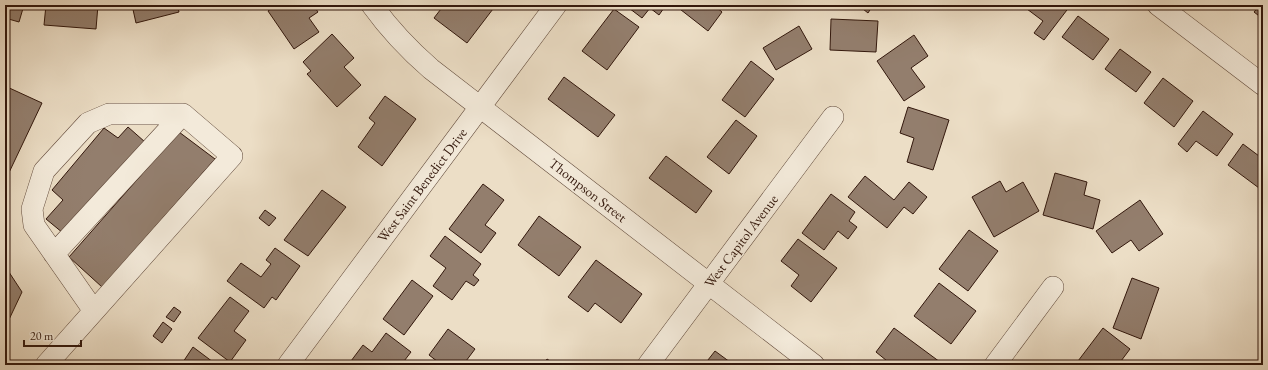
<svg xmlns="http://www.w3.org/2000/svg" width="1268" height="370" viewBox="0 0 1268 370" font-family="'EB Garamond',serif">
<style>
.building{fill:#937e6d;stroke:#32170c}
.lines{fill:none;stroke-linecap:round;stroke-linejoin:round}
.minor-casing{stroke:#60493a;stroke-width:22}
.minor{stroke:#f3eada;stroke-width:21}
.labels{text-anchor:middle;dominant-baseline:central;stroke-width:3;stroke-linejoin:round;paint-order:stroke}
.street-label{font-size:14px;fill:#32170c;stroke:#f3eada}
</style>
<rect width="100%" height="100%" fill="#ecdec6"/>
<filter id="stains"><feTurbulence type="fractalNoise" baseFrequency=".005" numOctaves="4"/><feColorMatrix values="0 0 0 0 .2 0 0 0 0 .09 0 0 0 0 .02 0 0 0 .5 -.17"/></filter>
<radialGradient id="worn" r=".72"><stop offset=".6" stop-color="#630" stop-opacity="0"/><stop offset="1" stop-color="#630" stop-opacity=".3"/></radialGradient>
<path class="building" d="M 5,5 L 24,5 L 19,22 L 5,18 Z
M 46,5 L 98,5 L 96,29 L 44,25 Z
M 132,5 L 189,5 L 178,8 L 179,12 L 136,23 Z
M 276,5 L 313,5 L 318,12 L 309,18 L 319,32 L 294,49 L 268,11 Z
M 444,5 L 496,5 L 467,43 L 434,18 Z
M 625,5 L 666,5 L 659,15 L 650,8 L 642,18 Z
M 677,5 L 714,5 L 722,12 L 708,31 L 676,6 Z
M 858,5 L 873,5 L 868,13 Z
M 1024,5 L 1069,5 L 1070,6 L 1044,40 L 1034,33 L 1043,21 L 1023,6 Z
M 1260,5 L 1263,5 L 1263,19 L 1254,12 Z
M 614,9 L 639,27 L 607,70 L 582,51 Z
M 1078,16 L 1109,39 L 1093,60 L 1062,37 Z
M 831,19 L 878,21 L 876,52 L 830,50 Z
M 799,26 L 812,49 L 776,70 L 763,48 Z
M 332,34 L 354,58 L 344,67 L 361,85 L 337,107 L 307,74 L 311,71 L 303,62 Z
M 914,35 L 928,56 L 911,68 L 925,87 L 904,101 L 877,61 Z
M 1120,49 L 1151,72 L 1136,92 L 1105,69 Z
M 751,61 L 774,79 L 745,117 L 722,100 Z
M 564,77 L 615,115 L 598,137 L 548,99 Z
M 1163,78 L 1193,101 L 1174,127 L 1144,103 Z
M 5,86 L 42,103 L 5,181 Z
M 385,96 L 416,119 L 382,166 L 358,147 L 375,123 L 369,118 Z
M 908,107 L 949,120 L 933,170 L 907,162 L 914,138 L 900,133 Z
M 1203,111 L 1233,134 L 1217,156 L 1196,141 L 1187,152 L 1178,144 Z
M 736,120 L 757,136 L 729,174 L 707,157 Z
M 128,127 L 145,142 L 63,233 L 46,219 L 63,200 L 52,190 L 104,128 L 118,138 Z
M 179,132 L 215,159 L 102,287 L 69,257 Z
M 1243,144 L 1263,159 L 1263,182 L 1259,188 L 1228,165 Z
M 666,156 L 712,191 L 696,213 L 649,178 Z
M 1055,173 L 1087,182 L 1084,195 L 1100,200 L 1093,229 L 1043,215 Z
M 865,176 L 894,200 L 909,182 L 927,197 L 913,214 L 904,207 L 887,228 L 848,197 Z
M 1000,181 L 1006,192 L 1023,182 L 1039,211 L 994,237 L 972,197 Z
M 483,184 L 504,200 L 485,225 L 496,233 L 481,253 L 449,229 Z
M 322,190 L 346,207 L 308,256 L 284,240 Z
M 831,194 L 855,212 L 849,221 L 857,227 L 848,239 L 838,231 L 824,250 L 802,233 Z
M 1140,200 L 1163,234 L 1139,251 L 1131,240 L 1112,253 L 1096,231 Z
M 265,210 L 276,218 L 269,226 L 259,218 Z
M 539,216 L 581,247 L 559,276 L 518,245 Z
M 969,230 L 998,251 L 968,291 L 939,269 Z
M 445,236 L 481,264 L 473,275 L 479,280 L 474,286 L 466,281 L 452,300 L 433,286 L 446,268 L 430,256 Z
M 798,239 L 837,268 L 811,302 L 791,286 L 799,275 L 781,261 Z
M 275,248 L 300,266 L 276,300 L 272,297 L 264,308 L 227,281 L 241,263 L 261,277 L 271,264 L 266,260 Z
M 596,260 L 642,294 L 621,323 L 595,303 L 588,312 L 568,297 Z
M 5,266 L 22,292 L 5,328 Z
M 1132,278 L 1159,288 L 1141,339 L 1113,328 Z
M 412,280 L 433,296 L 404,335 L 383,319 Z
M 939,283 L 976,311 L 951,344 L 914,316 Z
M 230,297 L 249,311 L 234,331 L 246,340 L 230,362 L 198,338 Z
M 174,307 L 181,312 L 174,322 L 166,317 Z
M 163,322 L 172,329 L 162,343 L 153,336 Z
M 894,328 L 940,362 L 938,365 L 892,365 L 876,352 Z
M 1103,328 L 1130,349 L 1118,365 L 1075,365 Z
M 448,329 L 475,349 L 463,365 L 442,365 L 429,355 Z
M 386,333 L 411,352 L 401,365 L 348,365 L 363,345 L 372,352 Z
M 193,347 L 217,365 L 181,365 Z
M 715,351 L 734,365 L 704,365 Z
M 547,359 L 556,365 L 543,365 Z"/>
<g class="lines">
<defs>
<path id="minor" d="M 372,5 C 390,30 408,49 431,69 L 814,365
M 1158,5 L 1263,85
M 54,254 L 183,114
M 46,365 L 232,156 L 183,114 L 109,114 L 88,123 L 44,171 L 32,209 L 34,225 L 94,311
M 288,365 L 556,5
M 648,365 L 833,117
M 995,365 L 1053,287"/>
</defs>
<use href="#minor" class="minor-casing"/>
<use href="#minor" class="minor"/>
</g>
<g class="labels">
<g class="street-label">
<text transform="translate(422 185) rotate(-53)">West Saint Benedict Drive</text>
<text transform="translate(588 190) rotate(38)">Thompson Street</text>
<text transform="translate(741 241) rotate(-53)">West Capitol Avenue</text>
</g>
</g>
<rect width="1268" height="370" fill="none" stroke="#ecdec6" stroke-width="20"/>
<rect x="6" y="6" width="1256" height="358" fill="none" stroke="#32170c" stroke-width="2"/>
<rect x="10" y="10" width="1248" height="350" fill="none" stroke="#32170c"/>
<path d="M24 340v6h57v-6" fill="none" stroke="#32170c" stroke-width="2"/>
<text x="30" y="340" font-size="12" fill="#32170c" stroke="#f3eada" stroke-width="3" paint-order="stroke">20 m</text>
<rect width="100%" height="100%" filter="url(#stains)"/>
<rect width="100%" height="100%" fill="url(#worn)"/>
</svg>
